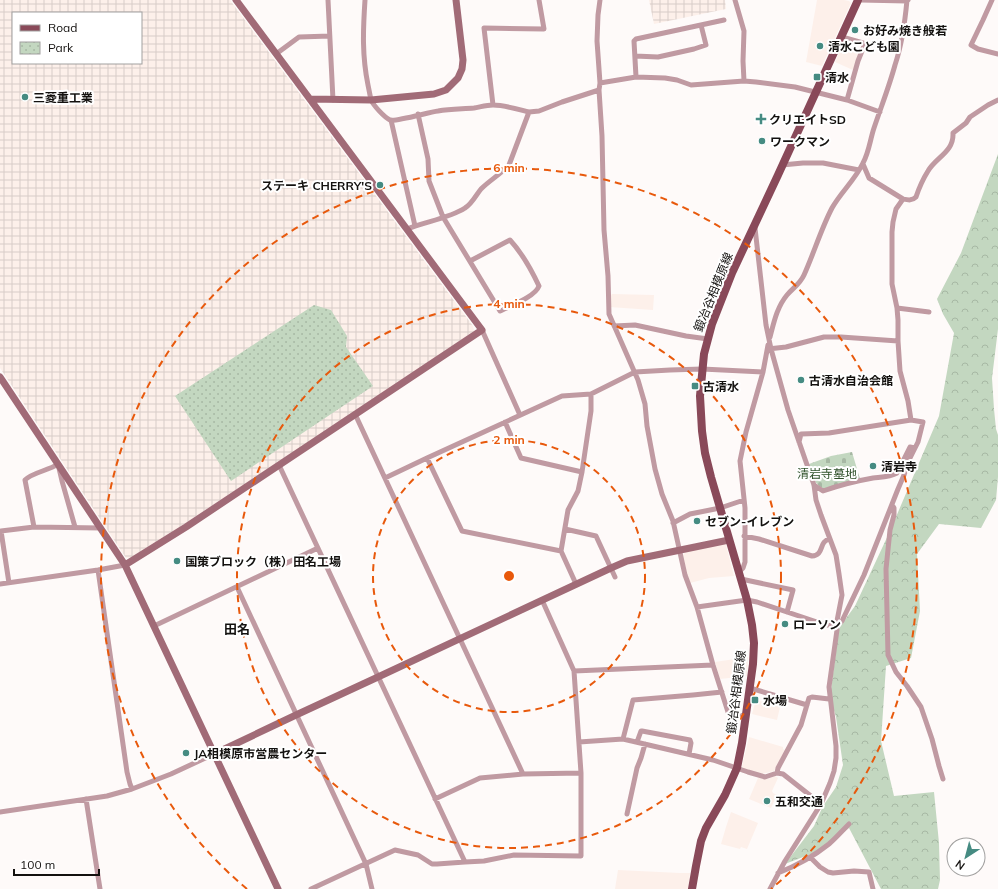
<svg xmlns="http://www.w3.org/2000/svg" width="998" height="889" viewBox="0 0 998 889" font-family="Mulish,'Noto Sans JP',sans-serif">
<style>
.built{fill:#fdf0ea}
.industrial{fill:url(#industrial-grid);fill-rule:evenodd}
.forest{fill:url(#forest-crowns)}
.cemetery{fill:url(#cemetery-stones)}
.park{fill:url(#park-dots)}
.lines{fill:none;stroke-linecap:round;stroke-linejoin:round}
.street{stroke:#c09aa2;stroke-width:5}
.secondary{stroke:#a16b77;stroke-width:7}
.primary{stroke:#894959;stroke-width:8}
.ring{fill:none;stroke:#e8590c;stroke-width:2;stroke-dasharray:7 5}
.poi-dot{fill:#458b82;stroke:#fff;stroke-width:1.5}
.labels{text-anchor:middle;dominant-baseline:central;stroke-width:4;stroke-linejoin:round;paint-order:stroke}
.poi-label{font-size:12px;font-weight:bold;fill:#13110f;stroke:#fff;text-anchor:start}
.street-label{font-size:12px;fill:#13110f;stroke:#fff}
.park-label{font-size:12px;fill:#2f512a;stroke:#fff}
.neighbourhood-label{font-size:13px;font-weight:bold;fill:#13110f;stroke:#fff}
.centre{fill:#e8590c;stroke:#fff;stroke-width:2}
.ring-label{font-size:12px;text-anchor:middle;font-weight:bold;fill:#e8590c;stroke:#fff;stroke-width:4;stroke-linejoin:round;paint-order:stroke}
</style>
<defs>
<pattern id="industrial-grid" width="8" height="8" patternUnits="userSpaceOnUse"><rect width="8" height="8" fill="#fdf0ea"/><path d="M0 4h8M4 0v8" fill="none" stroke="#d8cdc8"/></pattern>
<pattern id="forest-crowns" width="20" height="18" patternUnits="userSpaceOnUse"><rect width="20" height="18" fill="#c3d7c0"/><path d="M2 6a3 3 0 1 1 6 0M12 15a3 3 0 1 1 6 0" fill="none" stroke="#a7b8a4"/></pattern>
<pattern id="cemetery-stones" width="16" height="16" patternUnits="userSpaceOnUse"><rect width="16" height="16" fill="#c3d7c0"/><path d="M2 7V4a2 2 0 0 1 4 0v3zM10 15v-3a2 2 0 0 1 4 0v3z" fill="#a7b8a4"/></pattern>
<pattern id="park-dots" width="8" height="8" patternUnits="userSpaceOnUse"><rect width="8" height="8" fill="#c3d7c0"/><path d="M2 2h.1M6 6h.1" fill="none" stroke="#a7b8a4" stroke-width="1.8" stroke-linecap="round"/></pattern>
</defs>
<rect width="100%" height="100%" fill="#fefaf9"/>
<path class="built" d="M 817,0 L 844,0 L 849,1 L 851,3 L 822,66 L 806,62 Z
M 843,44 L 854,48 L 853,50 L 860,53 L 853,70 L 835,62 Z
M 612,294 L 654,295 L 653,310 L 609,307 L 610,296 Z
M 724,544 L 726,545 L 734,576 L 709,578 L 690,583 L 687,574 L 683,555 L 684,554 L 685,552 Z
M 748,657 L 747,676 L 720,679 L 715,662 Z
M 756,700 L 780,707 L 777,720 L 752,714 Z
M 749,737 L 783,747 L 783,749 L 785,750 L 774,771 L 762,774 L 744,769 L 742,766 Z
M 775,776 L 778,778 L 772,791 L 773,793 L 777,795 L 771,808 L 749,799 L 758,778 L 768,779 Z
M 731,812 L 758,823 L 747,849 L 741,847 L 740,849 L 721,844 L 726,827 Z
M 618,870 L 680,873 L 690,873 L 688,889 L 615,889 Z"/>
<path class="industrial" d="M 0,0 L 230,0 L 473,326 L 474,331 L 398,383 L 178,528 L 130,558 L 126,558 L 0,368 ZM 13,13 L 141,13 L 141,63 L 13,63 Z
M 649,0 L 725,0 L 726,9 L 654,24 Z"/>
<path class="forest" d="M 998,154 L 998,329 L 992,378 L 994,409 L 996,429 L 998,435 L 998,477 L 996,500 L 981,528 L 939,524 L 917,554 L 920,611 L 911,658 L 886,666 L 881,741 L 894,796 L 934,792 L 939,843 L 940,880 L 938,889 L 881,889 L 849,828 L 824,849 L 785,864 L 814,826 L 823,806 L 836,787 L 843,765 L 836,717 L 830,697 L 839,628 L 855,606 L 890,531 L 939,416 L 954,333 L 943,314 L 937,299 L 961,253 Z"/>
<path class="cemetery" d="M 852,452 L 860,479 L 825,489 C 814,486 812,474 809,464 L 831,456 Z"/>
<path class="park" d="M 314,305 L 331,310 L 347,336 L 346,347 L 373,386 L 231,481 L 175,396 Z"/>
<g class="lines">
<path class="street" d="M 328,0 L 333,100
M 365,0 C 363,30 362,56 368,85 C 369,90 370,95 371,100 C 374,106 384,117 390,120 C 396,122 429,112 438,111 C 450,109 462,109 474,108 C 480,107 487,105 493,105 C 504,105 517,109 529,112
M 600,0 L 598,15 L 597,41 L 600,83 L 599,90 L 602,136 L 604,230 L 608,276 L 609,314 L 638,380 L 645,404 L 647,426 L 655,469 L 662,494 L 673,521 L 685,575 L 697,607 L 713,665 L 728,712 L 746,717
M 735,0 L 744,31 L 743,61 L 744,81
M 860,0 L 907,1 L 908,0
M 992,0 L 983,20 L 971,45 L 978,49 L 998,54
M 842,37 L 863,43 L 864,46 L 858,61 L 847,100
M 276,54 L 299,37 L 330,36
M 635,56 L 658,57 L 694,49 L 706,45 L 701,25
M 636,77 L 634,41 L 636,39 L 724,20
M 600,83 L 636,77 L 665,78 L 677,80 L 691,85 L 744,81 L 756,82 L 795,87 L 847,100 L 880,112
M 493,105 L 484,28 L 544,29 L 539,0
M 418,114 L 428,159 L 429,181 L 443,217 L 500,311 C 510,306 535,297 539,286 C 531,269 523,254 510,240 L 470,261
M 391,120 L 415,226
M 863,164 L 869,178 L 903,199
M 782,165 L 803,163 L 823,163 L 859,170
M 755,228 L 766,325 L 771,349 L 788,410 L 814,485 L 816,500 L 821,515 L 836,555 L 839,574 L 842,595 L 836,626 L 837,630 L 829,687 L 836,746 L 836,758 L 834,771 L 830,783 L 821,804 L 785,861 L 770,889
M 407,229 C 424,222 450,218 465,208 C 472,204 476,195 481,189 C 490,180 501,174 509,165 L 529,112 L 539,111 L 562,102 L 599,90
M 897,308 L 929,312
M 614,326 L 635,325 L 686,336 L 708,339
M 482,330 L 520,415
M 770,337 C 774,322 777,307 787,295 C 793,288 800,284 804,275 C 814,253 821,229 832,208 C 841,192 855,180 863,163 C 869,152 870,140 874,128 C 881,107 889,87 895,65 C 902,44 905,22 907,0
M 768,349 L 786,347 L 824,337 L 841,337 L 898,341
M 355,414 L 523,774
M 505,422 L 521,458 L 582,472
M 799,442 L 801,434 L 829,433 L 911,420
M 427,458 L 462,531 L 561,551
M 279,465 L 465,862
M 385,478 L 427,458 L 562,396 L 591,394 L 635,372 L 670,370 L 702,369 L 763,372
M 814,485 L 823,491 C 840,485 856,481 873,478 C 881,477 890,477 897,473 L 910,447 L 915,448
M 892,505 L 894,508 L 894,515 L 890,530 L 886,569 L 888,655 L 896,672 L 907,686 L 921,707 L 932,739 L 939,766 L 943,779
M 673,523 L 690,514 L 720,508 L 744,500
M 34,527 L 25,480 C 33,472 48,471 58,464 L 62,481 L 75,527
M 565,529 L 596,536 L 615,577
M 744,536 L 759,539 L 812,556 C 825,555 818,541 830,539
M 98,570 L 127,772 L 130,784 L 132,789
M 739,572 L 743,568 L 745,562 L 745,508 L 740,461 L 746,432 L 763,372 L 768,345
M 741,579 L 793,590 L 787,612
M 9,583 L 1,531 L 34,527 L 101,528
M 0,584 L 98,570 L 125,565
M 576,584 L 561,551 L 568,510 L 578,491 L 582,472 L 591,411 L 591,394
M 237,587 L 366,864 L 372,889
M 697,607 L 747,600 L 757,602 L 826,625 L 836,626
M 154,626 L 318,548
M 837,626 L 842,621 L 864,575 L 898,489 L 904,475 L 909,460 L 918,442 L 923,422 L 911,420 L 908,401 L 900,371 L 898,341 L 898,320 L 897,308 L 892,284 L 892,232 L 893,222 L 896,209 L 903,199 C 908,200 912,201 916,197 C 919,188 923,179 928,171 C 936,157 954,152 953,133 L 966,123 L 970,117 L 988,105 L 998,100
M 574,671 L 713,665
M 750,688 L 807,705
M 623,739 L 633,700 L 693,695 L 722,692
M 579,742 L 623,739 L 713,760 L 748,772 L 765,777 L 777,773 L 783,774 L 821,804
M 637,742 L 641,731 L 642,731 L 690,740 L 691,743 L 689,754
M 777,773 L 778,768 L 801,725 L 809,698 L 812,697 L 829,699
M 86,799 L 100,889
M 435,799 L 480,778 L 523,774 L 581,773
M 0,812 L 107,796 L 132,789 L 171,774 L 214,754
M 627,814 L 637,768 L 641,758 L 645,744
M 810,857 L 820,867 L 828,872 L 833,873 L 854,871 L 869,872 L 873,889
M 778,873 C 796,866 814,856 829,844 C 836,838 842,831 849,824
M 311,889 L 395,850 L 418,855 L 432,864 L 437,864 L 465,862 L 484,861 L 514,855 L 581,856 L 581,773 L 574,671 L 542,600"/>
<path class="secondary" d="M 311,99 L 371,100 L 434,94 L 446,90 L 458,78 L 462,69 L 463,60 L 456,0
M 0,377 L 125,565 L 278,889
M 125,565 L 186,527 L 482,330 L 236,0
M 214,754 L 296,715 L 378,677 L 611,568 L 627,561 L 729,540"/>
<path class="primary" d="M 692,889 L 696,866 L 701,841 L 706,828 L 725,795 L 737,768 L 742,743 L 753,664 L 754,643 L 752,625 L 747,600 L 711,477 L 705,453 L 702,431 L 700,396 L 704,354 L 712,324 L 732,273 L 778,175 L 858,0"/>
</g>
<g class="ring">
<circle cx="509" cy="576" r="136"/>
<circle cx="509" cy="576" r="272"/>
<path d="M247 889A408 408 0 1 1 771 889"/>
</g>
<g class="poi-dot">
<circle cx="855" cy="30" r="4"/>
<circle cx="820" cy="46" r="4"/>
<rect x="813" y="73" width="8" height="8" rx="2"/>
<circle cx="25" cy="97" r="4"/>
<path d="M759 113h4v4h4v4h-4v4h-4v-4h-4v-4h4z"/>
<circle cx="762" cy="141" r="4"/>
<circle cx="380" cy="185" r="4"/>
<circle cx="801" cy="380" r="4"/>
<rect x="691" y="382" width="8" height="8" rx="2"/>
<circle cx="873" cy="466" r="4"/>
<circle cx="697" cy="521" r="4"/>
<circle cx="177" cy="561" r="4"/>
<circle cx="785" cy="624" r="4"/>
<rect x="751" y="696" width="8" height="8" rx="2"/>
<circle cx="186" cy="753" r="4"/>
<circle cx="767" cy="801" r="4"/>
</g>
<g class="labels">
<g class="poi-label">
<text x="863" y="30">お好み焼き般若</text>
<text x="828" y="46">清水こども園</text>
<text x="825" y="77">清水</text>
<text x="33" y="97">三菱重工業</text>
<text x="769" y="119">クリエイトSD</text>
<text x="770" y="141">ワークマン</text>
<text x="372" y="185" text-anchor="end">ステーキ CHERRY'S</text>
<text x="809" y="380">古清水自治会館</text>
<text x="703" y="386">古清水</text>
<text x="881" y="466">清岩寺</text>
<text x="705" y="521">セブン-イレブン</text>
<text x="185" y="561">国策ブロック（株）田名工場</text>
<text x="793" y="624">ローソン</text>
<text x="763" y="700">水場</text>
<text x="194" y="753">JA相模原市営農センター</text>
<text x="775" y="801">五和交通</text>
</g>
<g class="street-label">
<text transform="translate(713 292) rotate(-68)">鍛冶谷相模原線</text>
<text transform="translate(736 692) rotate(-83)">鍛冶谷相模原線</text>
</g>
<g class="park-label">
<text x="827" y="473">清岩寺墓地</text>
</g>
<g class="neighbourhood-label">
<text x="237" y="629">田名</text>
</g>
</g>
<circle cx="509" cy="576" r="6" class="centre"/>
<g class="ring-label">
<text x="509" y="172">6 min</text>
<text x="509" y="308">4 min</text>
<text x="509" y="444">2 min</text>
</g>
<rect x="12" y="12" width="130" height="52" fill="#ffffff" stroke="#a1a09f"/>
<rect x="20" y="25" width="20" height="6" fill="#894959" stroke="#a1a09f"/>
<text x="48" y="32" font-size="12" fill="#13110f">Road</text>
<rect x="20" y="42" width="20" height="12" fill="url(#park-dots)" stroke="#a1a09f"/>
<text x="48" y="52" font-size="12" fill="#13110f">Park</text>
<g transform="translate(966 857) rotate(216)"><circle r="19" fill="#ffffff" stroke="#a1a09f"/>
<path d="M0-3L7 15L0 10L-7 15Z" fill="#458b82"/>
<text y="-6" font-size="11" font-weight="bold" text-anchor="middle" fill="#13110f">N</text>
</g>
<path d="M14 869v6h85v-6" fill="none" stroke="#13110f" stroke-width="2"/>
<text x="20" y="869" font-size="12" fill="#13110f" stroke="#ffffff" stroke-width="3" paint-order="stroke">100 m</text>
</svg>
